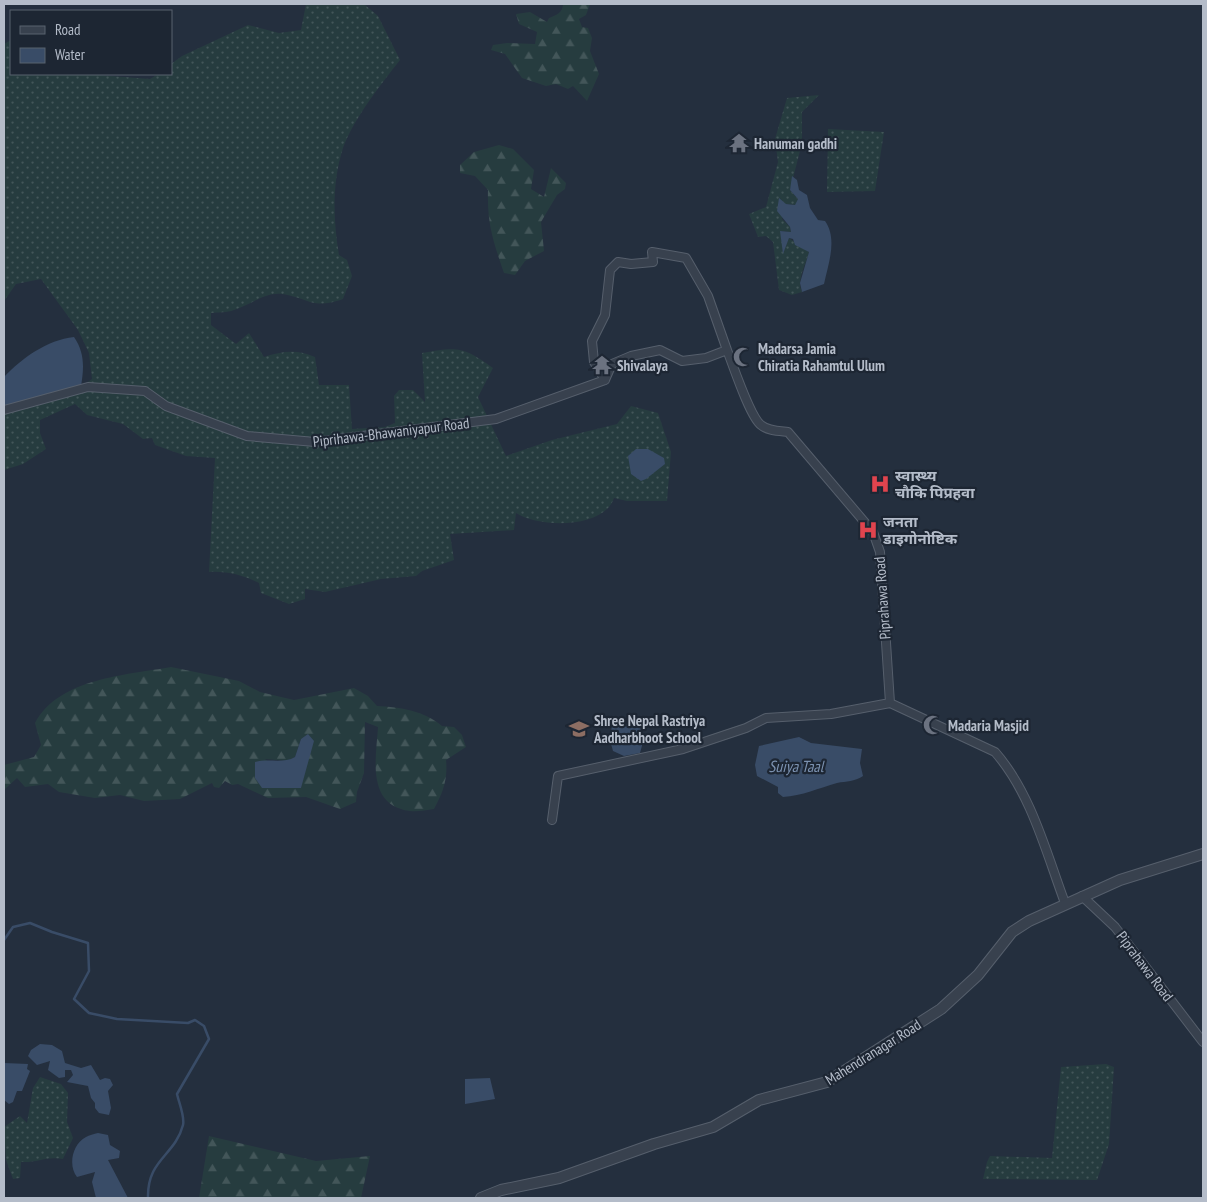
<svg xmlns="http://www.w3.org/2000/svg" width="1207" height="1202" viewBox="0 0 1207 1202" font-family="'PT Sans Narrow','Noto Sans Devanagari',sans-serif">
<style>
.grass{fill:url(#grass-dots)}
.forest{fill:url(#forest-firs);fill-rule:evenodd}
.water{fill:#394c67}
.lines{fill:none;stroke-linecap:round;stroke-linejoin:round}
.stream{stroke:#394c67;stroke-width:2.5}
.minor-casing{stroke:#565f6c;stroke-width:10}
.tertiary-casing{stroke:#565f6c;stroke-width:12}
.minor{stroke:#38414e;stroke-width:8}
.tertiary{stroke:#38414e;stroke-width:10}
.labels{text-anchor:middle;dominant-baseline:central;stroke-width:4.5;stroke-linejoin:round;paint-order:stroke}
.poi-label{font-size:15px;font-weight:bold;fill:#b4bcc9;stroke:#1d2633;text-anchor:start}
.street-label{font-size:15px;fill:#b4bcc9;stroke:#1d2633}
.water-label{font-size:16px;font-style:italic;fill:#7c92b1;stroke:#1d2633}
</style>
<defs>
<pattern id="grass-dots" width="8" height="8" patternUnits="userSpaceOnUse" patternTransform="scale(1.25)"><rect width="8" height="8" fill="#263c3f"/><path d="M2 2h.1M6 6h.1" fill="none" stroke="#435659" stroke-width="1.8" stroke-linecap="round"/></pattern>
<pattern id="forest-firs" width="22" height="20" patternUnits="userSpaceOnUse" patternTransform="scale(1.25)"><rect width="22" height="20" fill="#263c3f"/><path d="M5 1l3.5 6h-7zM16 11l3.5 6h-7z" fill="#435659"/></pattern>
</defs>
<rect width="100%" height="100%" fill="#242f3e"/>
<path class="grass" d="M 306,4 L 364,4 L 378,16 L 400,60 C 381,84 353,120 343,148 C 332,183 333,219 339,255 L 347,260 L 352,276 L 343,299 C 312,310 309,298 282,294 C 265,292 250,305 234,310 C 227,313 218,312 211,313 L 211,325 L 236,344 L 249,333 L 264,357 C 282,351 298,349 315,357 L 319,385 L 349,385 L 352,429 L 385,427 L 395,423 L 394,396 L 399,390 L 413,390 L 425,402 L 422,353 C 458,347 462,346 493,368 L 478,397 L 506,456 L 552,440 L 617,424 L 631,406 L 658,413 L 671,452 L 667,501 L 627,501 L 614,498 C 604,529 539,528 516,513 L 514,530 L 450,534 L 454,560 L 422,571 L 416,576 L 381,579 L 325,592 L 305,589 L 305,599 L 289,604 L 261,593 L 259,583 C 242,575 228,571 209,572 L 215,458 L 186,456 L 155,445 L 152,438 L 143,439 L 123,424 L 87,415 L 75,404 L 40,420 L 40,433 L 46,449 L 23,464 L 4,470 L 4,410 L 77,390 L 92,379 L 89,353 L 78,330 L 41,279 L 16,284 L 4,301 L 4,44 L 11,40 L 11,74 L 85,74 L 150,79 L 158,74 L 171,74 L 171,64 L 182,56 L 248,25 L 279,33 L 301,30 Z
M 819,95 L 802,112 L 802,143 L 790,190 L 798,199 L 796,205 L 786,204 L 782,219 L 790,227 L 791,232 L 781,231 L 783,253 L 789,238 L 809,252 C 806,265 796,280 802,292 L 792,295 L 779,290 L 773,242 L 766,236 L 758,237 L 749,214 L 766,207 L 778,162 L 775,139 L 787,98 Z
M 828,129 L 884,132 L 875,191 L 827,192 Z
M 1106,1064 L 1114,1067 L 1109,1144 L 1097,1180 L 983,1179 L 987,1162 L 990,1156 L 1052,1158 L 1061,1067 Z
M 40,1077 L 61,1084 L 68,1093 L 67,1122 L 73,1138 L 63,1159 C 46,1156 37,1163 21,1162 L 20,1178 L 13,1179 L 6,1160 L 4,1127 L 20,1116 L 27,1123 L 33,1088 Z"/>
<path class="forest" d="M 563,4 L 590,4 L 586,15 L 579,19 L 582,27 L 588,28 L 592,38 L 590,51 L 599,74 L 587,101 L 573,86 L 568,89 L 556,84 L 546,86 L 522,78 L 505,54 L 491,50 L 493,45 L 507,43 L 535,44 L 537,32 L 519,24 L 516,14 L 530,12 L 547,22 L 549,18 C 556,15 563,13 563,4 Z
M 499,145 L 513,149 L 534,170 L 531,189 L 544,197 L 551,168 L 566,183 L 565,189 L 557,195 L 541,222 L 544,251 L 525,261 L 515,275 L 504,273 C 493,241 487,224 488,190 L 475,176 L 460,173 L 460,165 L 474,152 Z
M 171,667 L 239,681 L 260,692 L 294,700 L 354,688 L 368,696 L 377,706 C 400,707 425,711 442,726 L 454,727 L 462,735 L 466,747 L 446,760 C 448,779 443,793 434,809 C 426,810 417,812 410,811 C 366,805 376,759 378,727 L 365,722 L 364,773 L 357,792 L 356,802 L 340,809 L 306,797 L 268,798 L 238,784 L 232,785 L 225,781 L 219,788 L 214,787 L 212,783 L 180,799 L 144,801 L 120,795 L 95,798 L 59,792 L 48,784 L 25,787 L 17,778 L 4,790 L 4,765 L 34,757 L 41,745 L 35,723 C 59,678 127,675 171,667 ZM 301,739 L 301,788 L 265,759 L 288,761 L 295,757 Z
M 209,1136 L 316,1161 L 370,1156 L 361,1198 L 199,1198 Z"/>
<path class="water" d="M 792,176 L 797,180 L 799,190 L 807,195 L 810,208 L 818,220 L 825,221 C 838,239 828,265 824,284 L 802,292 L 800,283 L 809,252 L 795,245 L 793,239 L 789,238 L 783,254 L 780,231 L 791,232 L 790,227 L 777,211 L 779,198 L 786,204 L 795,205 L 798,199 L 790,190 Z
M 74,337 C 85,353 84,368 81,386 L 4,406 L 4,377 C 22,358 47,340 74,337 Z
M 636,449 L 648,449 L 664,458 L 665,464 L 646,479 L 641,481 L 631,474 L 628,456 Z
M 637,723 L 640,725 L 643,742 L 640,753 L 624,756 L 613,751 L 610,740 L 612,725 Z
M 308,734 L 314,741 L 301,788 L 262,788 L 255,778 L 255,762 C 268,758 283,764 295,757 L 301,739 Z
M 799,737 L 811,743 L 862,749 L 860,763 L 863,776 C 854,782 847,781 837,783 C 819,788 802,796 783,797 L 778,793 L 778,787 L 757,776 L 755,765 L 759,746 Z
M 40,1044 L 52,1045 L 62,1051 L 65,1063 L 81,1068 L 91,1065 L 100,1080 L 105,1078 L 110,1079 L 113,1085 L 108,1091 L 111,1108 L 109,1115 L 99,1113 L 95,1108 L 95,1103 L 91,1098 L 88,1086 L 67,1082 L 73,1075 L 71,1070 L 65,1070 L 65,1077 L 59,1078 L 48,1070 L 50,1061 L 37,1065 L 28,1056 L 31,1050 Z
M 4,1063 L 28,1064 L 27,1069 L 30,1071 L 22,1091 L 17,1091 L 13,1102 L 9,1104 L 4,1100 Z
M 490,1078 L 495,1099 L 465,1104 L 465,1079 Z
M 98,1133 L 108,1135 L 110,1145 L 120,1151 L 119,1158 L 108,1160 L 128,1198 L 96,1198 L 92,1182 L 95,1172 L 77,1177 C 68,1166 72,1144 86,1137 C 89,1135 94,1134 98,1133 Z"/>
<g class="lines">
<path class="stream" d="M 4,940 L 13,927 L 30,923 L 52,932 L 88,943 L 89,971 L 74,999 L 89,1013 L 117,1019 L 188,1023 L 195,1020 L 204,1026 L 209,1039 L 177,1094 C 179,1103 185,1117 183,1125 C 175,1156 147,1159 148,1198"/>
<defs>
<path id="minor" d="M 605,380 L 612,364 L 631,356 L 660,350 L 682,361 L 706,358 L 727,350 C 733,365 750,417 761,425 C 768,431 779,431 788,432 L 873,532 L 880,552 L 890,703 L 995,752 C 1031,793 1046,852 1065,903
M 605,380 L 594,362 L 592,341 L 605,315 L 610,270 L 618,262 L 631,264 L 653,262 L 652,252 L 686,258 L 708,296 L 727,350
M 4,410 L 88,387 L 145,391 L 166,406 L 247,436 L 315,442 L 496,419 L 605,380
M 552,820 L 558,776 L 683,749 L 746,728 L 766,718 L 831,714 L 890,703
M 1082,896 L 1115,927 L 1203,1042"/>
<path id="tertiary" d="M 481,1198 L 501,1190 L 559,1178 L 654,1144 L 713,1127 L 759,1100 L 827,1082 L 941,1009 L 978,975 L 1012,932 L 1029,921 L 1120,880 L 1203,854"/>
</defs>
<use href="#minor" class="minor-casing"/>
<use href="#tertiary" class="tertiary-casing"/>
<use href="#minor" class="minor"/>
<use href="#tertiary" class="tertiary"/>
</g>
<defs>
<symbol id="temple-bare" viewBox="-9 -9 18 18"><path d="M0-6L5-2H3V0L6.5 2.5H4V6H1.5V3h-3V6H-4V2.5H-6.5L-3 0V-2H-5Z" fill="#6b7280" stroke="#1d2633" stroke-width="2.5" paint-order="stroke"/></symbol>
<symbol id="mosque-bare" viewBox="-9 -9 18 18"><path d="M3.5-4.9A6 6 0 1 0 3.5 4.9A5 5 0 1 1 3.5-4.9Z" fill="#6b7280" stroke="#1d2633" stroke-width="2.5" paint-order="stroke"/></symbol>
<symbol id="hospital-bare" viewBox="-9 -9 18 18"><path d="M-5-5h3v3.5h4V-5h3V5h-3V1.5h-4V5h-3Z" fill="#e0444e" stroke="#1d2633" stroke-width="2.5" paint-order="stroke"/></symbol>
<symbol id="school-bare" viewBox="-9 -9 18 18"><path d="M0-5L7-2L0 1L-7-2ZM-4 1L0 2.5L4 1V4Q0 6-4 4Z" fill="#8d6e63" stroke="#1d2633" stroke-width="2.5" paint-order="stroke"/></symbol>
</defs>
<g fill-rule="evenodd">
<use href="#temple-bare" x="725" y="129" width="28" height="28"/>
<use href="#mosque-bare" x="729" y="343" width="28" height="28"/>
<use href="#temple-bare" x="588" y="351" width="28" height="28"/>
<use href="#hospital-bare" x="866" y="470" width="28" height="28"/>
<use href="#hospital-bare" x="854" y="516" width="28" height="28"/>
<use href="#mosque-bare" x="919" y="711" width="28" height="28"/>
<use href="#school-bare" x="565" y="715" width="28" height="28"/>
</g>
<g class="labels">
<g class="poi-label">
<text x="754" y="143">Hanuman gadhi</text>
<text x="758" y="348">Madarsa Jamia<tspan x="758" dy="17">Chiratia Rahamtul Ulum</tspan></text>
<text x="617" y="365">Shivalaya</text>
<text x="895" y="475">स्वास्थ्य<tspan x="895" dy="17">चाैकि पिप्रहवा</tspan></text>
<text x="883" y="521">जनता<tspan x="883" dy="17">डाइगोनोष्टिक</tspan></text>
<text x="594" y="720">Shree Nepal Rastriya<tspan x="594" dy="17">Aadharbhoot School</tspan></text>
<text x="948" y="725">Madaria Masjid</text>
</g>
<g class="street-label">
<text transform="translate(391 432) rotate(-7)">Piprihawa-Bhawaniyapur Road</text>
<text transform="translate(882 598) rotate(-94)">Piprahawa Road</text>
<text transform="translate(1145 966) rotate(53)">Piprahawa Road</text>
<text transform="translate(873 1052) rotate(-32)">Mahendranagar Road</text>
</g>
<g class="water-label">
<text x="796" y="766">Suiya Taal</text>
</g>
</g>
<rect width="1207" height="1202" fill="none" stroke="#b4bcc9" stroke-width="10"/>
<rect x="10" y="10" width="162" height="65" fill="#1d2633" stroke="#59626f"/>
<rect x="20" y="26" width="25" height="8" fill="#38414e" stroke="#59626f"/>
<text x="55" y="35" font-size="15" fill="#b4bcc9">Road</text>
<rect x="20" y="48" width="25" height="15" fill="#394c67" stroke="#59626f"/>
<text x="55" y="60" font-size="15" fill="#b4bcc9">Water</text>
</svg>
